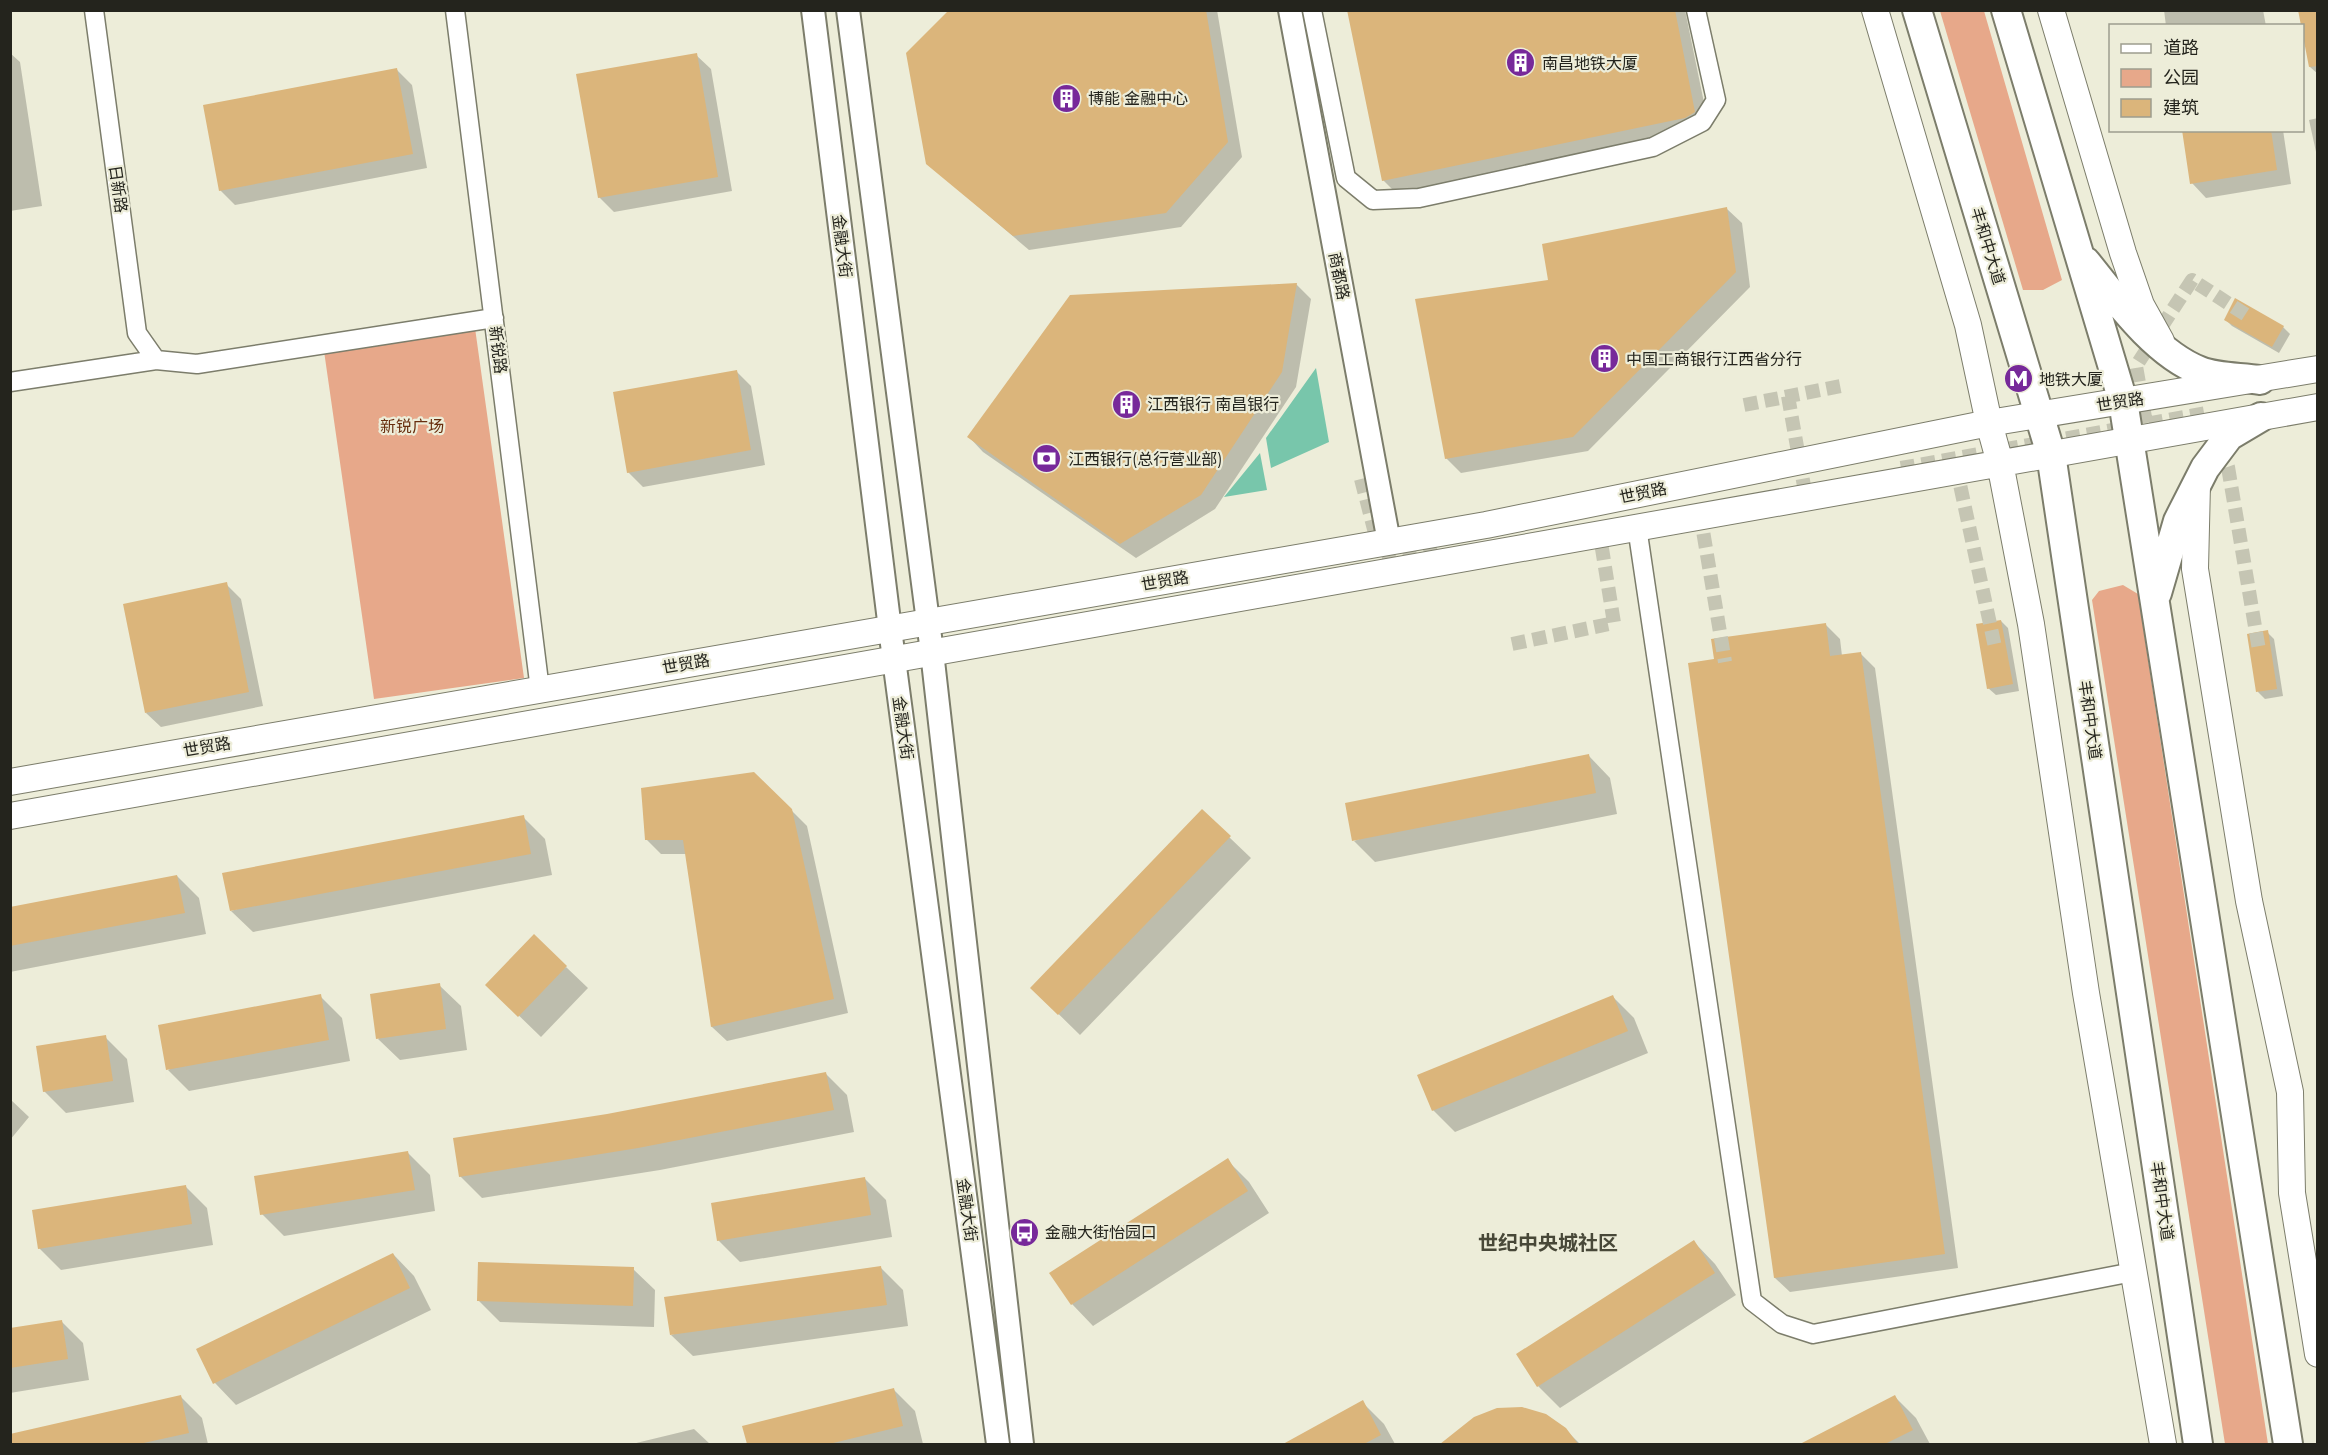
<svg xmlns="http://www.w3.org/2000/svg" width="2328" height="1455" viewBox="0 0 2328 1455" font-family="Montserrat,'Noto Sans SC',sans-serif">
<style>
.green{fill:#e7a88a}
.water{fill:#78c6ab}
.shadow{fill:#0003}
.building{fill:#dbb57b}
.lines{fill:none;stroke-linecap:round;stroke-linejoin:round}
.pedestrian-tunnel{stroke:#c5c5b3;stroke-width:14;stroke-dasharray:14 7;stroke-linecap:butt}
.minor-casing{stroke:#7c7d6b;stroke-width:21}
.tertiary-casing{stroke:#7c7d6b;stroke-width:26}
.secondary-casing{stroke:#7c7d6b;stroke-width:28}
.primary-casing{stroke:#7c7d6b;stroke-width:32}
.minor{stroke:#fff;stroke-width:18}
.tertiary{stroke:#fff;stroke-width:22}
.secondary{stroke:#fff;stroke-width:26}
.primary{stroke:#fff;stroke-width:28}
.labels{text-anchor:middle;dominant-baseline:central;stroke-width:4.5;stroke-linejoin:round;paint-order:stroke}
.poi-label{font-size:16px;fill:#24241d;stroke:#ededd9;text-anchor:start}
.street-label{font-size:16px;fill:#24241d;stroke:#ededd9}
.park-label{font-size:16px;fill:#682e0e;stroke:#ededd9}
.quarter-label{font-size:20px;font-weight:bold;fill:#484838;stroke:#ededd9}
</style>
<rect width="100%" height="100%" fill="#ededd9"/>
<path class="green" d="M 1940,11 L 1984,11 L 2062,280 L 2043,290 L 2023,290 Z
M 475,328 L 524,678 L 374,699 L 324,351 Z
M 2123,585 L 2138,594 L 2268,1444 L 2225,1444 L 2092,600 L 2099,591 Z"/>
<path class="water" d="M 1316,368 L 1329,442 L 1271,468 L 1266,438 Z
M 1260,453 L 1267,490 L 1224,497 Z"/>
<path class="shadow" d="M 951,10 L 1217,10 L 1242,157 L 1181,227 L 1029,250 L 927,163 Z
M 1348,10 L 1685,10 L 1709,127 L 1398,195 L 1383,180 Z
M 2164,10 L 2263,10 L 2266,26 L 2166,26 Z
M 2318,10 L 2318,74 L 2310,67 L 2302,28 Z
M 10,53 L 20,62 L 42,206 L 10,211 Z
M 696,55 L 711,69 L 732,191 L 614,212 L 599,197 Z
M 397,70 L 412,85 L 427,168 L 235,205 L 220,190 Z
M 2318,118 L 2318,161 L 2309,120 Z
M 2183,130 L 2283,130 L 2291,184 L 2206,198 L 2192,183 Z
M 1727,209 L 1742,223 L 1750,287 L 1588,451 L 1461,473 L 1446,458 L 1549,281 Z
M 1296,284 L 1311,299 L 1296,387 L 1215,509 L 1136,558 L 983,452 L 969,437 Z
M 2225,319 L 2283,327 L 2290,334 L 2279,353 L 2232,326 Z
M 736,371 L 751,386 L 765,465 L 643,487 L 628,472 Z
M 226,584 L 241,599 L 263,706 L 161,727 L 146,713 Z
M 2001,621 L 2008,628 L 2019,691 L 1996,695 L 1988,688 Z
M 1825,624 L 1840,639 L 1842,656 L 1860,653 L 1875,668 L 1958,1268 L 1790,1292 L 1775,1278 L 1715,661 Z
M 2267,632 L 2274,639 L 2283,696 L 2265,699 L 2258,692 Z
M 1589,756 L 1610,778 L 1617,814 L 1375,862 L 1354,841 Z
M 791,810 L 807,826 L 848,1013 L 727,1041 L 712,1027 L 686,854 L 661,854 L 646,839 Z
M 523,817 L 545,839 L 552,875 L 253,932 L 231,911 Z
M 1229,837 L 1251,858 L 1080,1035 L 1032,988 Z
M 177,876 L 199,898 L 206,934 L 10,972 L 10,908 Z
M 566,967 L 588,988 L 541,1037 L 509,1006 Z
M 439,985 L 461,1006 L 467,1050 L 400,1060 L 378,1039 Z
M 320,996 L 342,1018 L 350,1061 L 189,1091 L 168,1070 Z
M 1613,997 L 1634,1018 L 1648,1053 L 1455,1132 L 1433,1110 Z
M 105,1037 L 127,1059 L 134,1102 L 66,1113 L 44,1091 Z
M 826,1074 L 847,1095 L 854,1132 L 660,1170 L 482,1198 L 460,1176 L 608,1116 Z
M 10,1099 L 29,1117 L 10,1140 Z
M 408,1153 L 430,1175 L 435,1211 L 284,1236 L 262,1214 Z
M 1227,1160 L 1249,1182 L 1269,1213 L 1093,1326 L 1072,1304 Z
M 864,1178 L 886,1200 L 892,1237 L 740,1262 L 718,1240 Z
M 186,1187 L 207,1208 L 213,1245 L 61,1270 L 39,1248 Z
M 1694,1242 L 1715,1264 L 1736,1295 L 1560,1408 L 1538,1386 Z
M 393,1254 L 414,1276 L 431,1310 L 236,1405 L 215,1383 L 198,1350 Z
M 881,1268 L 903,1290 L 908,1326 L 693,1356 L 671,1335 Z
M 633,1269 L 655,1290 L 654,1327 L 500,1322 L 478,1300 Z
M 62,1322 L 83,1343 L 89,1380 L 10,1393 L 10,1330 Z
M 893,1389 L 915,1411 L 923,1444 L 748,1444 L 744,1427 Z
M 180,1396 L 202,1418 L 208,1444 L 10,1444 L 10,1436 Z
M 1895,1397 L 1916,1418 L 1930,1444 L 1803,1444 Z
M 1362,1402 L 1384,1424 L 1395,1444 L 1287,1444 Z
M 694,1429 L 710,1444 L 632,1444 Z
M 1565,1429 L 1580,1444 L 1449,1444 L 1456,1434 Z"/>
<path class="building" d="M 949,10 L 1206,10 L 1228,142 L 1166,213 L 1013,236 L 926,164 L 906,53 Z
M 1347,10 L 1675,10 L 1695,112 L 1685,118 L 1382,181 Z
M 2298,10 L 2318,10 L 2318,66 L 2309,67 Z
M 697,53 L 718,177 L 598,198 L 576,74 Z
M 397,68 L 413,154 L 219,191 L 203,105 Z
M 2182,130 L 2271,130 L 2277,170 L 2190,184 Z
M 1727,207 L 1736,272 L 1573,437 L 1445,459 L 1415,299 L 1548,280 L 1542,244 Z
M 1297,283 L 1282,372 L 1201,495 L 1120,544 L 967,437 L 1070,295 Z
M 2235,298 L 2284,326 L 2272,347 L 2224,320 Z
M 737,370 L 751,450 L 627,473 L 613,392 Z
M 227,582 L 249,692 L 145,713 L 123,604 Z
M 2001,620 L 2013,684 L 1987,689 L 1976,624 Z
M 1826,623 L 1830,656 L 1861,652 L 1945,1254 L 1774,1278 L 1688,663 L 1714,659 L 1711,639 Z
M 2268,630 L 2277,689 L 2256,692 L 2247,634 Z
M 1589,754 L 1596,793 L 1352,841 L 1345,803 Z
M 754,772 L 792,809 L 834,999 L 711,1027 L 683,840 L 645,840 L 641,788 Z
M 1202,809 L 1231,836 L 1058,1015 L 1030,988 Z
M 524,815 L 531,854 L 230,911 L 222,873 Z
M 177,875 L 185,913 L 10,946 L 10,907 Z
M 534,934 L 567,966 L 518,1017 L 485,985 Z
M 440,983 L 446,1029 L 376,1039 L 370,994 Z
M 321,994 L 329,1040 L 166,1070 L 158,1025 Z
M 1613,995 L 1628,1031 L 1432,1111 L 1417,1075 Z
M 106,1035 L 113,1081 L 43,1092 L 36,1046 Z
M 826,1072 L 834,1110 L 638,1148 L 459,1177 L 453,1138 L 607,1114 Z
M 408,1151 L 415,1190 L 260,1215 L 254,1176 Z
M 1228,1158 L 1248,1191 L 1071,1305 L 1049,1273 Z
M 865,1177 L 871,1215 L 717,1241 L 711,1203 Z
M 186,1185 L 192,1224 L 38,1249 L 32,1210 Z
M 1694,1240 L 1715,1273 L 1537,1387 L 1516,1354 Z
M 393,1253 L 410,1288 L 213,1384 L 196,1349 Z
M 478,1262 L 634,1267 L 633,1306 L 477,1301 Z
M 881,1266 L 887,1305 L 670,1335 L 664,1297 Z
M 62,1320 L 68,1359 L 10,1368 L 10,1328 Z
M 894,1388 L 903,1426 L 829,1444 L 747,1444 L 742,1426 Z
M 181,1395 L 189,1433 L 139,1444 L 10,1444 L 10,1434 Z
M 1895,1395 L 1913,1430 L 1885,1444 L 1800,1444 Z
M 1363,1400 L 1381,1435 L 1364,1444 L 1283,1444 Z
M 1522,1407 L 1546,1414 L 1566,1428 L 1578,1444 L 1440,1444 L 1474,1417 L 1497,1408 Z"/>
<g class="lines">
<path class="pedestrian-tunnel" d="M 1788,396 L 1804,486
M 1744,405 L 1841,386
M 2146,423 L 2136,366 L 2192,280 L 2251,318
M 2221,447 L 2228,467 L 2259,650
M 1956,466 L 1995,647
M 1901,468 L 2207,413 L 2214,429
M 1361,479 L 1382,560 L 1442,549
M 1700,513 L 1725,662
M 1512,644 L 1614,623 L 1599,530"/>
<defs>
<path id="minor" d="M 94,10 L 137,333 L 156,360 L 197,364 L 494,318
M 455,10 L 540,690
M 1312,10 L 1346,178 L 1373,200 L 1419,198 L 1653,147 L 1702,122 L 1716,100 L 1696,10
M 10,382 L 156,360
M 1637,527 L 1752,1301 L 1782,1324 L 1813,1334 L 2133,1272"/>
<path id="tertiary" d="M 813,10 L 890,629 L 998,1444
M 848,10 L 932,652 L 1022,1444
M 1290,10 L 1389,542"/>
<path id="secondary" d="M 1875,10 L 1968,325 L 1989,423 L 2000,463 L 2031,624 L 2086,993 L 2163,1444
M 2051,10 L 2123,253 L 2141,305 L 2161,341
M 2197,484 L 2195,569 L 2249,901 L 2290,1092 L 2292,1193 L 2318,1354
M 10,782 L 1486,525 L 1989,423 L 2318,369
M 10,816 L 2318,407"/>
<path id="primary" d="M 1917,10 L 2051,454 L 2198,1444
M 2006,10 L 2123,401 L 2288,1444
M 2086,262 C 2116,299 2154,353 2200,371 C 2217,378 2241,377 2260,380
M 2157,593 L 2178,521 L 2205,468 L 2229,436 L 2261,417"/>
</defs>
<use href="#minor" class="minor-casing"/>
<use href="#tertiary" class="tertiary-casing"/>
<use href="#secondary" class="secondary-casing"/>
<use href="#primary" class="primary-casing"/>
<use href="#minor" class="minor"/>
<use href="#tertiary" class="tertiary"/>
<use href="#secondary" class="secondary"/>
<use href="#primary" class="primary"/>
</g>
<defs>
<symbol id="building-disc" viewBox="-11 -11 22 22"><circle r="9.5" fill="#77299a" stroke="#ededd9"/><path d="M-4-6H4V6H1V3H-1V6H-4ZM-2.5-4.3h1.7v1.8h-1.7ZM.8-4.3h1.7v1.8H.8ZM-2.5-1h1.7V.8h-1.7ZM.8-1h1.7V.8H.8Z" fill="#fff"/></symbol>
<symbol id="metro-disc" viewBox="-11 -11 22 22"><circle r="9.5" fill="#77299a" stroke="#ededd9"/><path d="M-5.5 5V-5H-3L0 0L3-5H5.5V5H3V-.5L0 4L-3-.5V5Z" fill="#fff"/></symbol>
<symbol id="bank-disc" viewBox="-11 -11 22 22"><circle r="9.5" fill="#77299a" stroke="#ededd9"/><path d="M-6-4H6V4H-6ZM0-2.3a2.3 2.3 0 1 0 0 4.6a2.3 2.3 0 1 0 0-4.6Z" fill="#fff"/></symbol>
<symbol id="bus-disc" viewBox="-11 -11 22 22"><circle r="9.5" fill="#77299a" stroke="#ededd9"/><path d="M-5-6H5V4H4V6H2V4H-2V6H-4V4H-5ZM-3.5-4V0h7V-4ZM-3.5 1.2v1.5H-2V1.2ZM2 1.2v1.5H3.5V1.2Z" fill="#fff"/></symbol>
</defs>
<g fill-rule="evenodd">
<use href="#building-disc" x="1504" y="46" width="33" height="33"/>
<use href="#building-disc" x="1050" y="82" width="33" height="33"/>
<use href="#building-disc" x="1588" y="342" width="33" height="33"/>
<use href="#metro-disc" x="2002" y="362" width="33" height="33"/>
<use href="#building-disc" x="1110" y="388" width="33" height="33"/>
<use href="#bank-disc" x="1030" y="442" width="33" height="33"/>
<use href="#bus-disc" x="1008" y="1216" width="33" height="33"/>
</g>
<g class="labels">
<g class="poi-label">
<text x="1542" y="63">南昌地铁大厦</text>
<text x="1088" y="98">博能 金融中心</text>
<text x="1626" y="359">中国工商银行江西省分行</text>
<text x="2039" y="379">地铁大厦</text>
<text x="1147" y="404">江西银行 南昌银行</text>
<text x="1068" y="459">江西银行(总行营业部)</text>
<text x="1045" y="1232">金融大街怡园口</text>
</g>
<g class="street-label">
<text transform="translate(118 189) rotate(82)">日新路</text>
<text transform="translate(842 246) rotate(83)">金融大街</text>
<text transform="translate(1988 246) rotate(73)">丰和中大道</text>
<text transform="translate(1339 276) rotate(79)">商都路</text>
<text transform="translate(498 350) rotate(83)">新锐路</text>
<text transform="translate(2120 402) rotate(-9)">世贸路</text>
<text transform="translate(1643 493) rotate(-12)">世贸路</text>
<text transform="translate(1165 581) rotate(-10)">世贸路</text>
<text transform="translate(686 664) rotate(-10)">世贸路</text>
<text transform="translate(2090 720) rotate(82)">丰和中大道</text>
<text transform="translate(903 728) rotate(82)">金融大街</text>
<text transform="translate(207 747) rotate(-10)">世贸路</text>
<text transform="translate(2162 1201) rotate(82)">丰和中大道</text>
<text transform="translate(967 1210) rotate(82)">金融大街</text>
</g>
<g class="park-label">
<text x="412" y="426">新锐广场</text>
</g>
<g class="quarter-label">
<text x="1548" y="1243">世纪中央城社区</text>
</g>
</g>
<rect width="2328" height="1455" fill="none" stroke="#24241d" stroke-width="24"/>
<rect x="2109" y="24" width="195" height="108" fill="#ededd9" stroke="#9d9d8e" stroke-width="1.5"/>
<rect x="2121" y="44" width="30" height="9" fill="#ffffff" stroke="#9d9d8e" stroke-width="1.5"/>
<text x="2163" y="54" font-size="18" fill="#24241d">道路</text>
<rect x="2121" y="69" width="30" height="18" fill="#e7a88a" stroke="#9d9d8e" stroke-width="1.5"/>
<text x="2163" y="84" font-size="18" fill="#24241d">公园</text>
<rect x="2121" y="99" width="30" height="18" fill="#dbb57b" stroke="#9d9d8e" stroke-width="1.5"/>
<text x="2163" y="114" font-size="18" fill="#24241d">建筑</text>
</svg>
